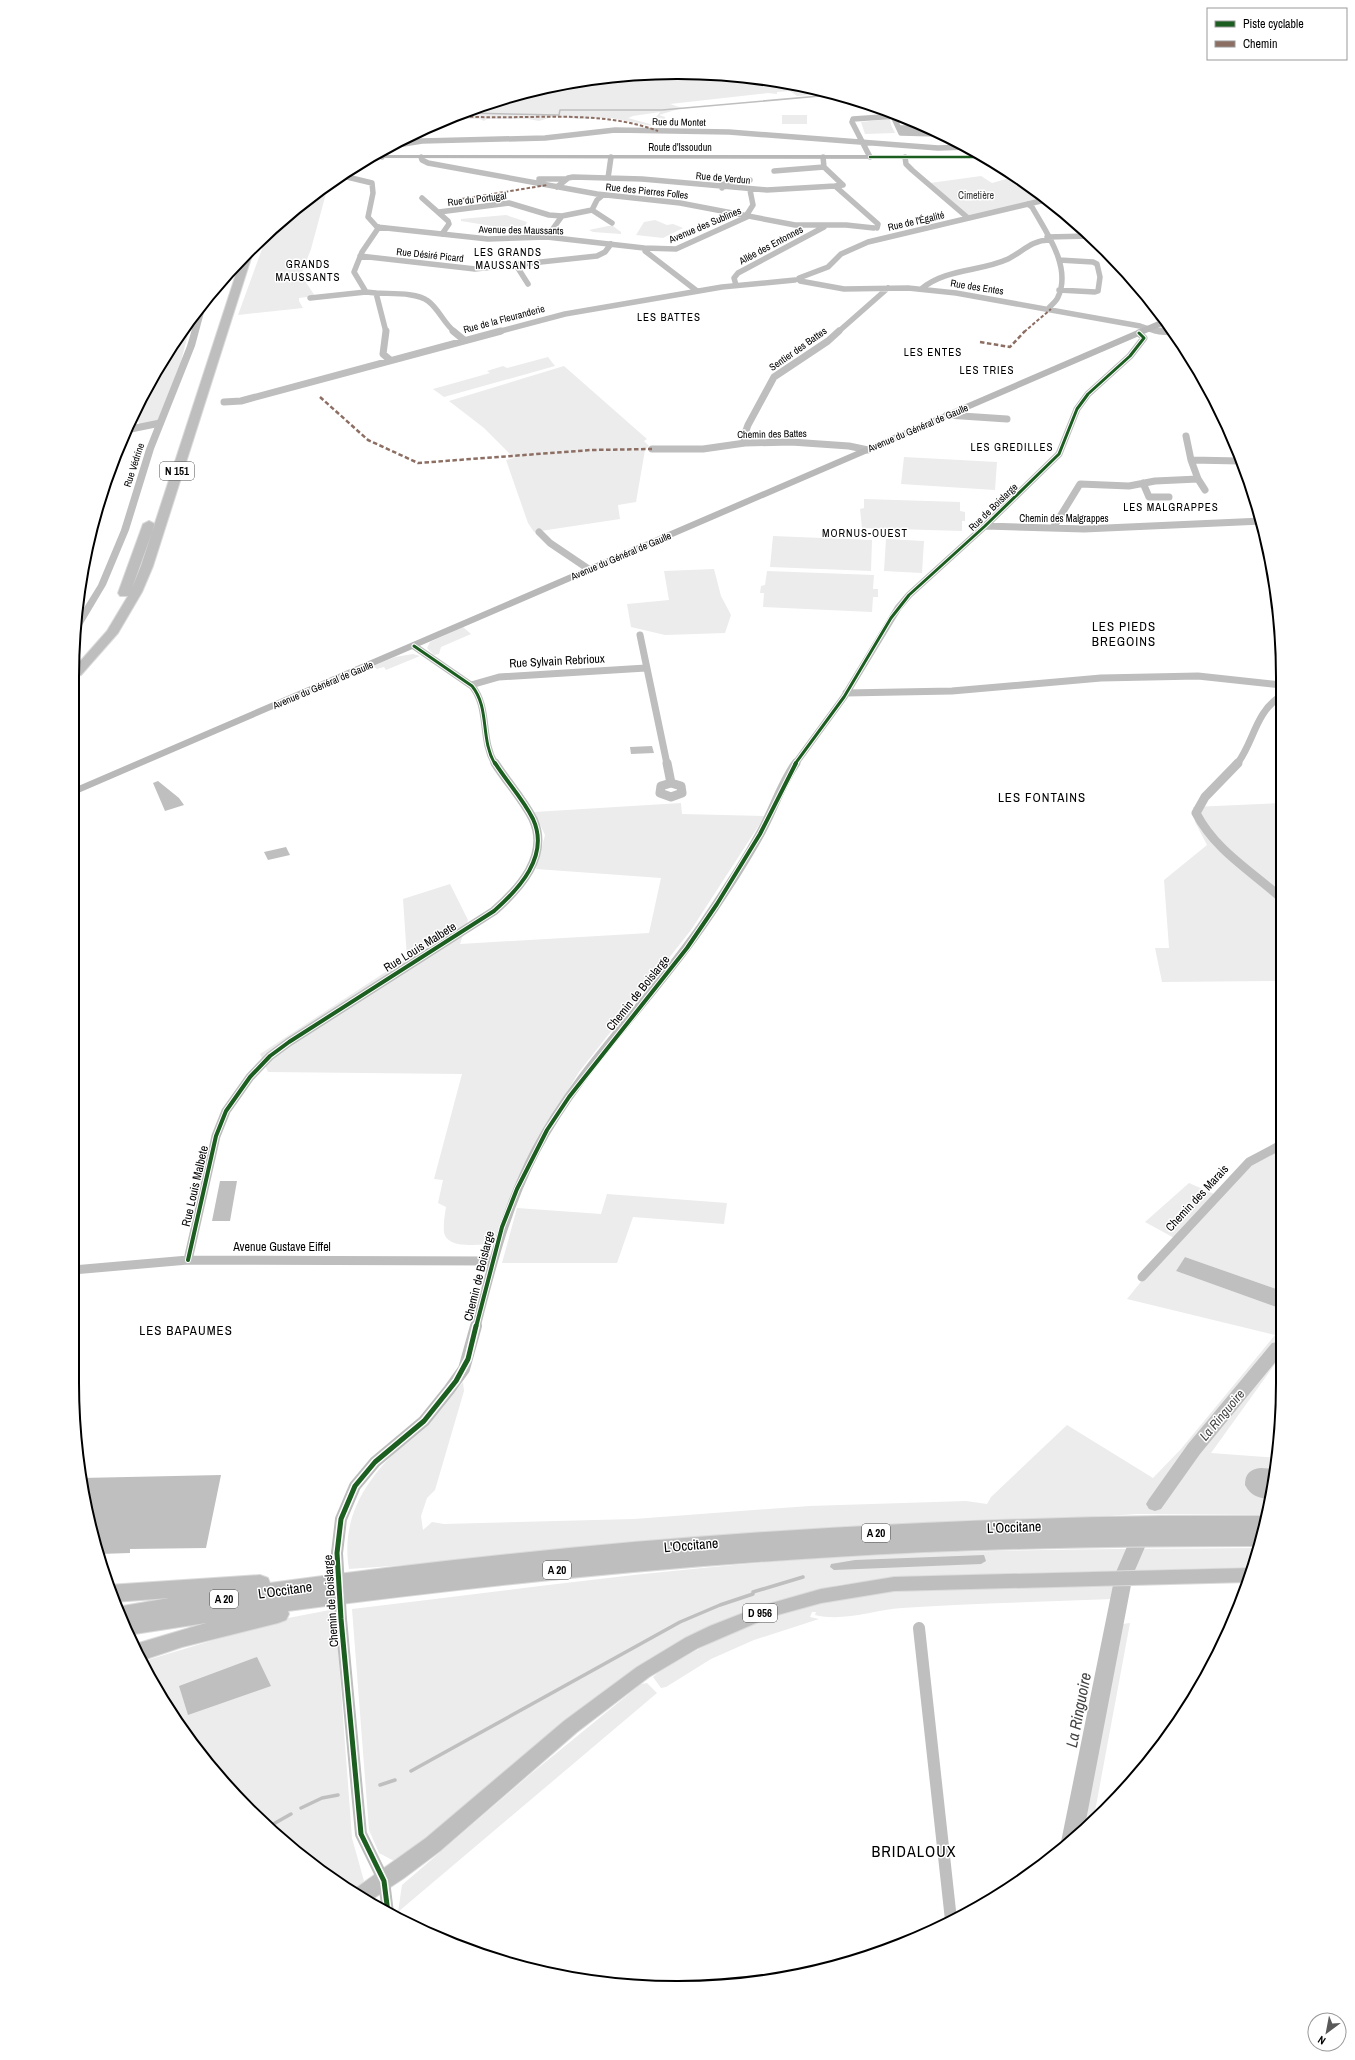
<svg xmlns="http://www.w3.org/2000/svg" width="1355" height="2060" viewBox="0 0 1355 2060" font-family="'Archivo Narrow',sans-serif">
<style>
.green{fill:#ececec}
.water{fill:#bfbfbf}
.lines{fill:none;stroke-linecap:round;stroke-linejoin:round}
.stream-far1{stroke:#bfbfbf;stroke-width:1.5}
.stream{stroke:#bfbfbf;stroke-width:3.5}
.canal{stroke:#bfbfbf;stroke-width:12}
.river{fill:#bfbfbf;fill-rule:evenodd}
.primary-casing{stroke:#dbdbdb;stroke-width:2}
.trunk-casing{stroke:#dbdbdb;stroke-width:2}
.motorway-casing{stroke:#dbdbdb;stroke-width:2}
.minor-far3{stroke:#bebebe;stroke-width:5.5}
.minor-far2{stroke:#bebebe;stroke-width:7}
.minor-far1{stroke:#bebebe;stroke-width:9}
.minor{stroke:#bebebe;stroke-width:12}
.tertiary{fill:#bebebe;fill-rule:evenodd}
.secondary{fill:#b8b8b8;fill-rule:evenodd}
.primary{fill:#bebebe;fill-rule:evenodd}
.trunk{fill:#bebebe;fill-rule:evenodd}
.motorway{fill:#bebebe;fill-rule:evenodd}
.minor-bridge{stroke:#bebebe;stroke-width:12}
.quiet-far1{stroke:#8d6e63;stroke-width:2;stroke-dasharray:3.5 2;stroke-linecap:butt}
.quiet{stroke:#8d6e63;stroke-width:2.5;stroke-dasharray:4.5 2.5;stroke-linecap:butt}
.cycleway-far3-casing{stroke:#fff;stroke-width:4}
.cycleway-far2-casing{stroke:#fff;stroke-width:5}
.cycleway-far1-casing{stroke:#fff;stroke-width:6}
.cycleway-casing{stroke:#fff;stroke-width:8}
.cycleway-far3{stroke:#1b5e20;stroke-width:2.5}
.cycleway-far2{stroke:#1b5e20;stroke-width:3}
.cycleway-far1{stroke:#1b5e20;stroke-width:4}
.cycleway{stroke:#1b5e20;stroke-width:5}
.labels{text-anchor:middle;dominant-baseline:central;stroke-width:3;stroke-linejoin:round;paint-order:stroke}
.far-street-label{font-size:10px;fill:#000;stroke:#fff}
.far-park-label{font-size:10px;fill:#333;stroke:#fff}
.far-neighbourhood-label{font-size:11px;letter-spacing:1px;fill:#000;stroke:#fff}
.shield{fill:#fff;stroke:#4c4c4c;stroke-width:1}
.shield-label{font-size:11px;font-weight:bold;fill:#000}
.street-label{font-size:12px;fill:#000;stroke:#fff}
.neighbourhood-label{font-size:13px;letter-spacing:1px;fill:#000;stroke:#fff}
.water-label{font-size:13px;font-style:italic;fill:#444;stroke:#fff}
.near-street-label{font-size:14px;fill:#000;stroke:#fff}
.near-water-label{font-size:16px;font-style:italic;fill:#444;stroke:#fff}
.near-neighbourhood-label{font-size:16px;letter-spacing:1px;fill:#000;stroke:#fff}
.rim{fill:none;stroke:#000;stroke-width:2}
</style>
<rect width="100%" height="100%" fill="#fff"/>
<path class="green" d="M 638,73 L 756,77 L 827,94 L 797,96 L 790,91 L 777,92 L 777,94 L 768,93 L 670,104 L 682,108 L 659,115 L 665,117 L 665,120 L 656,117 L 660,112 L 633,116 L 628,118 L 650,124 L 652,126 L 611,118 L 580,119 L 552,117 L 539,121 L 528,119 L 487,119 L 484,121 L 480,119 L 465,119 L 464,120 L 454,118 L 521,93 Z
M 782,115 L 807,115 L 807,124 L 782,124 Z
M 890,119 L 891,125 L 895,133 L 865,134 L 861,122 Z
M 981,176 L 992,183 L 1013,177 L 1043,198 L 971,216 L 967,215 L 930,183 Z
M 328,186 L 311,249 L 301,275 L 315,296 L 299,298 L 299,301 L 303,308 L 238,315 L 266,238 L 309,197 Z
M 506,215 L 527,222 L 525,226 L 498,227 L 461,221 L 461,219 Z
M 655,220 L 667,225 L 673,224 L 683,228 L 663,238 L 636,235 L 644,222 Z
M 608,226 L 613,226 L 621,232 L 621,234 L 593,232 L 589,230 Z
M 188,323 L 191,323 L 181,361 L 157,422 L 140,426 L 134,410 L 174,341 Z
M 548,357 L 555,366 L 444,397 L 433,389 L 490,373 L 487,371 L 503,366 L 507,368 Z
M 564,366 L 647,439 L 644,441 L 649,446 L 645,450 L 636,502 L 618,505 L 620,519 L 534,532 L 528,523 L 506,460 L 514,458 L 484,428 L 449,401 Z
M 904,457 L 997,462 L 995,490 L 901,484 Z
M 864,499 L 960,502 L 960,511 L 965,512 L 965,521 L 962,521 L 962,531 L 862,528 L 860,509 L 864,508 Z
M 773,536 L 872,540 L 871,571 L 770,567 Z
M 886,539 L 924,541 L 922,573 L 884,571 Z
M 714,569 L 721,596 L 731,615 L 725,633 L 665,635 L 631,627 L 627,604 L 669,600 L 664,571 Z
M 767,571 L 874,575 L 873,589 L 878,589 L 878,597 L 873,597 L 872,612 L 763,607 L 764,593 L 760,593 L 761,586 L 765,585 Z
M 463,627 L 471,634 L 441,647 L 439,654 L 434,655 L 427,648 L 430,642 Z
M 413,654 L 420,656 L 386,670 L 384,667 L 377,669 L 373,666 L 395,657 Z
M 681,803 L 682,814 L 765,816 L 691,930 L 579,1072 L 536,1143 L 492,1244 C 479,1244 447,1250 444,1232 C 443,1224 445,1214 446,1207 L 438,1203 L 443,1180 L 434,1179 L 462,1074 L 268,1072 L 260,1054 L 407,958 L 403,899 L 450,884 L 468,920 L 460,944 L 649,933 L 661,878 L 536,869 L 545,835 L 534,812 Z
M 1281,803 L 1280,981 L 1162,982 L 1155,948 L 1169,948 L 1164,880 L 1207,845 L 1195,822 L 1193,807 Z
M 1279,1144 L 1279,1290 L 1185,1257 L 1176,1271 L 1279,1308 L 1278,1360 L 1211,1453 L 1278,1458 L 1267,1515 L 1137,1514 L 349,1569 C 341,1522 362,1485 395,1452 C 408,1439 423,1428 436,1415 C 445,1405 454,1393 463,1382 L 464,1391 L 435,1490 L 427,1498 L 421,1516 L 423,1530 L 432,1522 L 444,1524 L 634,1519 L 809,1506 L 966,1501 L 987,1504 L 991,1497 L 1067,1425 L 1153,1478 L 1181,1449 L 1275,1335 L 1127,1299 L 1161,1257 L 1178,1240 L 1145,1222 L 1189,1183 L 1214,1194 Z
M 607,1194 L 727,1203 L 724,1224 L 633,1217 L 617,1263 L 502,1263 L 517,1208 L 601,1214 Z
M 1259,1548 L 1253,1567 L 908,1576 L 838,1585 L 757,1606 L 710,1627 L 649,1659 L 396,1862 L 379,1853 L 369,1830 L 352,1609 C 505,1591 658,1569 811,1559 C 960,1549 1110,1549 1259,1548 Z
M 1115,1585 L 1113,1599 C 1043,1602 973,1603 902,1608 C 874,1610 843,1622 815,1615 L 816,1612 L 812,1612 L 810,1617 L 819,1619 L 754,1640 L 711,1659 L 666,1687 L 661,1688 L 653,1677 L 661,1670 C 719,1636 782,1608 849,1597 C 892,1590 935,1589 979,1588 C 1024,1587 1070,1586 1115,1585 Z
M 335,1609 L 352,1838 L 364,1881 L 352,1892 L 309,1863 L 249,1810 L 174,1719 L 141,1662 L 283,1619 Z
M 1130,1623 L 1093,1822 L 1066,1846 L 1108,1626 Z
M 647,1683 L 657,1693 L 398,1912 L 402,1885 L 532,1773 L 641,1684 Z"/>
<path class="water" d="M 652,746 L 654,753 L 631,754 L 630,747 Z
M 158,781 L 179,798 L 184,805 L 165,811 L 153,783 Z
M 286,847 L 290,855 L 268,860 L 264,852 Z
M 220,1181 L 237,1181 L 230,1221 L 212,1221 Z
M 1185,1257 L 1279,1290 L 1279,1308 L 1176,1271 Z
M 1261,1468 L 1276,1469 L 1270,1499 C 1258,1498 1251,1496 1245,1485 C 1245,1474 1250,1469 1261,1468 Z
M 221,1475 L 206,1548 L 130,1549 L 130,1553 L 99,1554 L 81,1478 Z
M 984,1555 L 986,1561 L 981,1564 L 834,1570 L 830,1567 L 831,1564 L 855,1560 Z
M 257,1657 L 271,1686 L 188,1715 L 179,1686 Z"/>
<g class="lines">
<path class="stream-far1" d="M 466,113 L 559,115 L 560,110 L 662,110 L 831,95"/>
<path class="stream" d="M 411,1771 L 680,1622 L 720,1605 L 753,1594 L 753,1592 L 803,1577
M 380,1785 L 395,1780
M 301,1808 L 322,1798 L 338,1795
M 268,1827 L 291,1814"/>
<path class="canal" d="M 919,1628 L 951,1920"/>
<path class="river" d="M 1278,1342 L 1278,1359 L 1200,1454 L 1161,1509 L 1155,1511 L 1149,1509 L 1146,1504 L 1149,1499 L 1188,1444 L 1272,1343 Z
M 1136,1540 L 1143,1542 L 1145,1547 L 1132,1577 L 1127,1579 L 1131,1585 L 1084,1831 L 1063,1848 L 1061,1842 L 1113,1585 L 1115,1580 L 1120,1578 L 1116,1572 L 1129,1542 Z"/>
<defs>
<path id="primary" d="M 1250,1568 L 1252,1569 L 1248,1582 L 894,1591 L 821,1603 L 770,1617 L 698,1648 L 649,1677 L 577,1732 L 440,1851 L 404,1878 L 368,1902 L 352,1891 L 426,1838 L 564,1721 L 637,1667 L 685,1638 L 710,1626 L 761,1606 L 821,1589 L 894,1577 Z"/>
<path id="trunk" d="M 250,253 L 252,255 L 153,566 L 142,592 L 118,633 L 81,675 L 77,676 L 77,665 L 107,631 L 128,596 L 120,596 L 118,593 L 143,524 L 149,521 L 155,524 L 132,588 L 141,566 L 240,262 Z"/>
<path id="motorway" d="M 1162,1516 L 1267,1516 L 1260,1546 C 1118,1546 976,1548 834,1557 C 651,1568 469,1587 288,1611 L 289,1614 L 286,1620 L 278,1623 L 182,1647 L 140,1661 L 132,1645 L 206,1623 L 128,1635 L 117,1607 L 169,1598 L 114,1602 L 108,1585 L 260,1575 L 268,1578 L 270,1583 C 566,1542 863,1520 1162,1516 Z"/>
</defs>
<use href="#primary" class="primary-casing"/>
<use href="#trunk" class="trunk-casing"/>
<use href="#motorway" class="motorway-casing"/>
<path class="minor-far3" d="M 893,116 L 901,133 L 938,134
M 899,128 L 924,128
M 391,146 L 422,141 L 545,138 L 615,130 L 729,132 L 938,148 L 968,147
M 382,157 L 386,149
M 421,157 L 422,160 L 428,163 L 597,194 L 680,203 L 795,225 L 846,225 L 874,228
M 823,157 L 824,167 L 843,185 L 835,186 L 878,224 L 877,228
M 870,157 L 852,122 L 853,119 L 897,116
M 905,157 L 906,164 L 912,170 L 968,218
M 774,171 L 824,167
M 343,176 L 372,183 L 373,193 L 368,217 L 377,227 L 488,239 L 547,237 L 644,248 L 645,251 L 697,291
M 608,178 L 611,157
M 539,179 L 566,179
M 557,187 L 568,178 L 573,177 L 642,179 L 767,190 L 835,186
M 722,188 L 722,185 L 731,181 L 750,180
M 422,198 L 448,221 L 449,224 L 442,234
M 1028,204 L 1032,207 C 1046,232 1072,267 1058,297 C 1056,302 1051,305 1048,309
M 592,210 L 612,223
M 439,212 L 509,203 L 549,215 L 562,216
M 746,216 L 753,205 L 750,190
M 379,227 L 362,252 L 354,272 L 366,292 L 376,293 L 386,332
M 547,237 L 562,216 L 592,210 L 597,200 L 603,195
M 1047,237 L 1090,236
M 644,248 L 676,249 L 749,216
M 360,256 L 475,269 L 597,256 L 605,252 L 611,244
M 1059,260 L 1093,262 L 1097,264 L 1100,277 L 1098,291 L 1095,292 L 1059,290
M 516,265 L 528,284
M 799,278 L 828,267 L 841,254 L 868,242 L 1045,200
M 800,281 L 844,289 L 908,288 L 956,293 L 1140,326 L 1155,331 L 1172,332
M 736,285 L 734,278 L 738,273 L 824,227
M 921,289 C 946,268 980,272 1008,259 C 1022,252 1032,240 1049,240
M 376,293 C 391,294 416,292 428,301 C 439,309 444,324 455,332
M 310,298 L 366,292
M 1159,311 L 1158,318 L 1163,322
M 497,332 L 565,314 L 722,287 L 795,280
M 838,332 L 888,288"/>
<path class="minor-far2" d="M 386,331 L 383,354 L 390,360
M 453,331 L 464,340
M 1159,331 L 1172,332
M 224,402 L 241,401 L 501,331
M 947,415 L 1007,419
M 126,430 L 160,423
M 1186,436 L 1191,460
M 745,443 L 744,436 L 748,425 L 774,377 L 828,341 L 839,331
M 652,449 L 703,449 L 745,443 L 791,442 L 849,446 L 868,450
M 1198,479 L 1205,490
M 1143,483 L 1149,497 L 1169,497
M 985,526 L 1084,529 L 1262,521
M 1053,528 L 1080,484 L 1129,486 L 1155,481 L 1198,479 L 1191,460 L 1240,461
M 539,532 L 550,543 L 590,570
M 640,635 L 667,764
M 414,646 L 472,686 C 490,708 480,739 495,764
M 471,685 L 499,677 L 646,668
M 846,693 L 952,691 L 1101,678 L 1198,676 L 1281,685
M 795,764 L 844,697 L 898,608 L 909,595 L 985,526 L 1059,454 L 1077,409 L 1088,394 L 1130,356 L 1144,338 L 1139,333
M 1237,764 C 1254,742 1255,712 1281,696"/>
<path class="minor-far1" d="M 667,763 L 671,783
M 1238,763 L 1205,797 L 1196,813 C 1215,850 1250,870 1280,897
M 671,783 L 681,786 L 682,793 L 671,797 L 660,793 L 661,786 Z
M 188,1260 L 216,1136 L 226,1111 L 250,1077 L 270,1056 L 289,1042 L 494,911 C 519,889 550,856 533,819 C 523,799 507,782 495,763
M 73,1270 L 188,1260 L 492,1261
M 1142,1277 L 1249,1162 L 1279,1146
M 476,1327 C 492,1264 506,1208 536,1150 C 580,1066 653,999 706,920 C 725,892 744,863 760,834 C 773,811 781,784 796,763"/>
<path class="minor" d="M 337,1553 L 341,1519 L 355,1486 L 375,1462 L 424,1421 L 449,1390 L 464,1369 L 476,1326
M 341,1619 L 361,1834 L 384,1881 L 388,1913"/>
<path class="tertiary" d="M 203,303 L 206,305 L 195,346 L 154,449 L 129,530 L 106,585 L 81,627 L 77,630 L 77,619 L 98,585 L 121,530 L 146,449 L 187,346 L 197,312 Z"/>
<path class="secondary" d="M 377,155 L 982,155 L 988,159 L 371,158 Z
M 1163,319 L 1167,324 L 76,794 L 76,787 Z"/>
<use href="#primary" class="primary"/>
<use href="#trunk" class="trunk"/>
<use href="#motorway" class="motorway"/>
<path class="minor-bridge" d="M 337,1553 L 341,1619"/>
<path class="quiet-far1" d="M 459,116 C 524,121 597,108 658,131
M 456,200 L 547,185
M 1024,332 L 1051,309"/>
<path class="quiet" d="M 980,342 L 1010,347 L 1025,331
M 320,397 L 368,440 L 418,463 L 591,450 L 652,449"/>
<defs>
<path id="cycleway-far3" d="M 870,157 L 986,157"/>
<path id="cycleway-far2" d="M 414,646 L 472,686 C 490,708 480,739 495,764
M 795,764 L 844,697 L 891,618 L 909,595 L 985,526 L 1059,454 L 1077,409 L 1088,394 L 1130,356 L 1144,338 L 1139,333"/>
<path id="cycleway-far1" d="M 188,1260 L 216,1136 L 226,1111 L 250,1077 L 270,1056 L 289,1042 L 494,911 C 519,889 550,856 533,819 C 523,799 507,782 495,763
M 476,1327 L 502,1227 L 517,1189 L 547,1130 L 569,1097 L 687,948 L 717,904 L 760,834 L 796,763"/>
<path id="cycleway" d="M 388,1913 L 384,1881 L 361,1834 L 341,1619 L 337,1553 L 341,1519 L 355,1486 L 375,1462 L 424,1421 L 456,1381 L 468,1359 L 476,1326"/>
</defs>
<use href="#cycleway-far3" class="cycleway-far3-casing"/>
<use href="#cycleway-far2" class="cycleway-far2-casing"/>
<use href="#cycleway-far1" class="cycleway-far1-casing"/>
<use href="#cycleway" class="cycleway-casing"/>
<use href="#cycleway-far3" class="cycleway-far3"/>
<use href="#cycleway-far2" class="cycleway-far2"/>
<use href="#cycleway-far1" class="cycleway-far1"/>
<use href="#cycleway" class="cycleway"/>
</g>
<g class="labels">
<g class="far-street-label">
<text transform="translate(679 122) rotate(1)">Rue du Montet</text>
<text x="680" y="147">Route d'Issoudun</text>
<text transform="translate(723 178) rotate(5)">Rue de Verdun</text>
<text transform="translate(647 191) rotate(6)">Rue des Pierres Folles</text>
<text transform="translate(477 199) rotate(-7)">Rue du Portugal</text>
<text transform="translate(916 221) rotate(-13)">Rue de l'Égalité</text>
<text transform="translate(705 225) rotate(-23)">Avenue des Sublines</text>
<text transform="translate(521 230) rotate(1)">Avenue des Maussants</text>
<text transform="translate(771 245) rotate(-28)">Allée des Entonnes</text>
<text transform="translate(430 255) rotate(6)">Rue Désiré Picard</text>
<text transform="translate(977 287) rotate(9)">Rue des Entes</text>
<text transform="translate(504 319) rotate(-15)">Rue de la Fleuranderie</text>
<text transform="translate(798 349) rotate(-35)">Sentier des Battes</text>
<text transform="translate(918 428) rotate(-23)">Avenue du Général de Gaulle</text>
<text transform="translate(772 434) rotate(-1)">Chemin des Battes</text>
<text transform="translate(134 465) rotate(-72)">Rue Védrine</text>
<text transform="translate(993 507) rotate(-44)">Rue de Boislarge</text>
<text x="1064" y="518">Chemin des Malgrappes</text>
<text transform="translate(621 556) rotate(-23)">Avenue du Général de Gaulle</text>
<text transform="translate(323 685) rotate(-23)">Avenue du Général de Gaulle</text>
</g>
<g class="far-park-label">
<text x="976" y="195">Cimetière</text>
</g>
<g class="far-neighbourhood-label">
<text x="508" y="252">LES GRANDS<tspan x="508" dy="13">MAUSSANTS</tspan></text>
<text x="308" y="264">GRANDS<tspan x="308" dy="13">MAUSSANTS</tspan></text>
<text x="669" y="317">LES BATTES</text>
<text x="933" y="352">LES ENTES</text>
<text x="987" y="370">LES TRIES</text>
<text x="1012" y="447">LES GREDILLES</text>
<text x="1171" y="507">LES MALGRAPPES</text>
<text x="865" y="533">MORNUS-OUEST</text>
</g>
<g class="shield">
<rect x="160" y="462" width="34" height="18" rx="3"/>
<rect x="862" y="1524" width="28" height="18" rx="3"/>
<rect x="543" y="1561" width="28" height="18" rx="3"/>
<rect x="210" y="1590" width="28" height="18" rx="3"/>
<rect x="743" y="1604" width="34" height="18" rx="3"/>
</g>
<g class="shield-label">
<text x="177" y="471">N 151</text>
<text x="876" y="1533">A 20</text>
<text x="557" y="1570">A 20</text>
<text x="224" y="1599">A 20</text>
<text x="760" y="1613">D 956</text>
</g>
<g class="street-label">
<text transform="translate(557 661) rotate(-3)">Rue Sylvain Rebrioux</text>
<text transform="translate(420 947) rotate(-32)">Rue Louis Malbete</text>
<text transform="translate(638 993) rotate(-51)">Chemin de Boislarge</text>
<text transform="translate(195 1186) rotate(-77)">Rue Louis Malbete</text>
<text transform="translate(1197 1198) rotate(-47)">Chemin des Marais</text>
<text x="282" y="1247">Avenue Gustave Eiffel</text>
<text transform="translate(479 1276) rotate(-76)">Chemin de Boislarge</text>
<text transform="translate(331 1601) rotate(-94)">Chemin de Boislarge</text>
</g>
<g class="neighbourhood-label">
<text x="1124" y="626">LES PIEDS<tspan x="1124" dy="15">BREGOINS</tspan></text>
<text x="1042" y="797">LES FONTAINS</text>
<text x="186" y="1330">LES BAPAUMES</text>
</g>
<g class="water-label">
<text transform="translate(1222 1415) rotate(-50)">La Ringuoire</text>
</g>
<g class="near-street-label">
<text transform="translate(1014 1527) rotate(-2)">L'Occitane</text>
<text transform="translate(691 1545) rotate(-5)">L'Occitane</text>
<text transform="translate(285 1590) rotate(-8)">L'Occitane</text>
</g>
<g class="near-water-label">
<text transform="translate(1078 1710) rotate(-79)">La Ringuoire</text>
</g>
<g class="near-neighbourhood-label">
<text x="914" y="1851">BRIDALOUX</text>
</g>
</g>
<path d="M0 0H1355V2060H0ZM677 79H678A598 598 0 0 1 1276 677V1383A598 598 0 0 1 678 1981H677A598 598 0 0 1 79 1383V677A598 598 0 0 1 677 79Z" fill="#fff" fill-rule="evenodd"/>
<path class="rim" d="M677 79H678A598 598 0 0 1 1276 677V1383A598 598 0 0 1 678 1981H677A598 598 0 0 1 79 1383V677A598 598 0 0 1 677 79Z"/>
<rect x="1207" y="8" width="140" height="52" fill="#ffffff" stroke="#999999"/>
<rect x="1215" y="21" width="20" height="6" fill="#1b5e20" stroke="#999999"/>
<text x="1243" y="28" font-size="12" fill="#000000">Piste cyclable</text>
<rect x="1215" y="41" width="20" height="6" fill="#8d6e63" stroke="#999999"/>
<text x="1243" y="48" font-size="12" fill="#000000">Chemin</text>
<g transform="translate(1327 2032) rotate(212)"><circle r="19" fill="#ffffff" stroke="#999999"/>
<path d="M0-3L7 15L0 10L-7 15Z" fill="#595959"/>
<text y="-6" font-size="11" font-weight="bold" text-anchor="middle" fill="#000000">N</text>
</g>
</svg>
